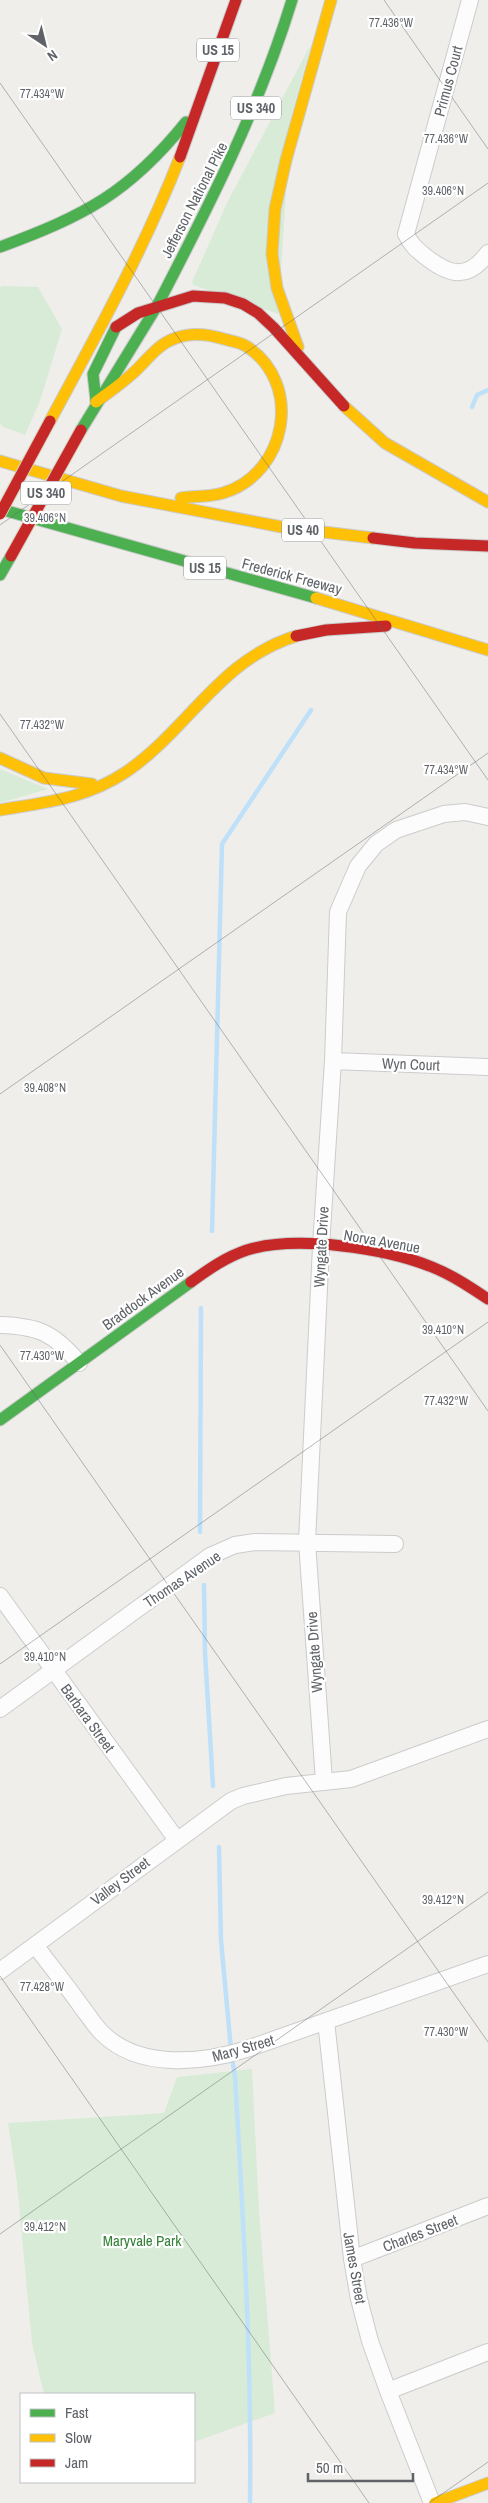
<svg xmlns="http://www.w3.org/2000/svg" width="488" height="2503" viewBox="0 0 488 2503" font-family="'Archivo Narrow',sans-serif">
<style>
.green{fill:#d8ebd6}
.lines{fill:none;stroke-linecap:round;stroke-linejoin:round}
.stream{stroke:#bfe0f9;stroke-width:4.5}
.street-casing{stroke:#cbcccc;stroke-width:18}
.fast-casing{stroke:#cacacb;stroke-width:13}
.slow-casing{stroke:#cacacb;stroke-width:13}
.jam-casing{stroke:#cacacb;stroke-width:13}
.street{stroke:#fdfcfc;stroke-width:16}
.fast{stroke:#4caf50;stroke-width:11}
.slow{stroke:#ffc107;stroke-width:11}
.jam{stroke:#c62828;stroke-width:11}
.jam-bridge-casing{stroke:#d7ceb8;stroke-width:13;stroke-linecap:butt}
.jam-bridge{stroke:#c62828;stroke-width:11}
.ticks{fill:none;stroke:#5f6368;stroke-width:1;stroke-opacity:0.45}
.labels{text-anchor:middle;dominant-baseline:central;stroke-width:4.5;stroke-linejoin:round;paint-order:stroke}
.shield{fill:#fff;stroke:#8f9295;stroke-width:1}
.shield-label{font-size:14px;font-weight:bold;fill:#5f6368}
.street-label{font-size:15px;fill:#5f6368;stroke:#fff}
.park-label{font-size:15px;fill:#348238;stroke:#fff}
.ticks-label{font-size:12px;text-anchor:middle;fill:#5f6368;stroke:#fff;stroke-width:4.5;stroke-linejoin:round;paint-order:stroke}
</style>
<rect width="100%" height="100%" fill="#efeeea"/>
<path class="green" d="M 311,44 L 291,117 L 278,314 L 193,285 L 192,282 L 227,203 Z
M 3,286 L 38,287 L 62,329 L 40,401 L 25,435 L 3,427 L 0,423 L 0,287 Z
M 0,769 L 48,789 L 0,803 Z
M 252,2069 L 259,2211 L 275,2413 L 194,2442 L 194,2394 L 44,2394 L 32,2343 L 17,2183 L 8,2123 L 164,2113 L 177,2077 Z"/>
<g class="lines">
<path class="stream" d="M 472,407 L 477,395 L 488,390
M 212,1231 L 222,844 L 311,710
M 200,1532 L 201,1308
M 204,1585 L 205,1653 L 213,1786
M 219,1847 L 221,1940 L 231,2050
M 232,2058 L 235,2076 C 243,2218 252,2360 250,2503"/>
<defs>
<path id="street" d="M 470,0 L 406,234 C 411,245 417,250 426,257 C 450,276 468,280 488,253
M 333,1061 L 488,1067
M 0,1325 C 38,1326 54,1333 79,1363
M 0,1596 L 177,1840
M 0,1709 L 210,1556 L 235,1545 L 255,1542 L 395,1544
M 324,1781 L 307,1542 L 321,1246 L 333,1061 L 338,912 L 358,866 L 376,844 L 396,830 L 444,814 L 465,812 L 488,817
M 35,1945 C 50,1965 66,1985 81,2006 C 88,2015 94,2025 102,2033 C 139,2070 203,2063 247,2049 L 488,1964
M 0,1971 L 231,1801 L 243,1796 L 286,1786 L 351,1779 L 488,1729
M 326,2021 L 352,2259 L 359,2299 L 370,2341 L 388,2391 L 432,2503
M 352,2259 L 488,2206
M 388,2391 L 488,2352"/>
<path id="fast" d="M 0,247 C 84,216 129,193 186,122
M 157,306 C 209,206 259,108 292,0
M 96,401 L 93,374 L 116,327
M 81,430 L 157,306
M 0,509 L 316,598
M 0,575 L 11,556
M 0,1420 L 191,1282"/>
<path id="slow" d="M 298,347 L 277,288 L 272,254 L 275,209 L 286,160 L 331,0
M 96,402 C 108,393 121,384 132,374 C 147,361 157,344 176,338 C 192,332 208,334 224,339 C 231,341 240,342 246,346 C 304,383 287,474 223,493 C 210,497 194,496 181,498
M 344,406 L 385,443 L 488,502
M 50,421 C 97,334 144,249 180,157
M 0,461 L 121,496 L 282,527 L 373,538
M 316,598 L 488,650
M 0,758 L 44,778 L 92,784
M 0,810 C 47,802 85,799 126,772 C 189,729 219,660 296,636
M 435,2503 L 488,2483"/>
<path id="jam" d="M 180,157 L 236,0
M 116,327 L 138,313 L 193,296 L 225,298 L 243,304 L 258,313 L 274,328 L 344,406
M 373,538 L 415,543 L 488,546
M 296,636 L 326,630 L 386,626
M 191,1282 C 209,1269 226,1257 247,1250 C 296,1235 385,1248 432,1267 C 452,1275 470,1287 488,1299"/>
</defs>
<use href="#street" class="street-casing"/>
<use href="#fast" class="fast-casing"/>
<use href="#slow" class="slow-casing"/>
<use href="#jam" class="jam-casing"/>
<use href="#street" class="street"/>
<use href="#fast" class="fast"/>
<use href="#slow" class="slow"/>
<use href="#jam" class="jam"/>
<defs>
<path id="jam-bridge" d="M 0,514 L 50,421
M 11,556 L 81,430"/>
</defs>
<use href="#jam-bridge" class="jam-bridge-casing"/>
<use href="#jam-bridge" class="jam-bridge"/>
</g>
<path class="ticks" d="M 384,0 L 488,149M 0,83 L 488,780M 0,525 L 488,183M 0,714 L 488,1411M 0,1094 L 488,753M 0,1345 L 488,2042M 0,1664 L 488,1322M 0,1976 L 369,2503M 0,2234 L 488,1892M 429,2503 L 488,2462"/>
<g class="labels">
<g class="shield">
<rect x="197" y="38.5" width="42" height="23" rx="4"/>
<rect x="231" y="96.5" width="50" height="23" rx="4"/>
<rect x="21" y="481.5" width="50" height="23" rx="4"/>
<rect x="282" y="518.5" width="42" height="23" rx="4"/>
<rect x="184" y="556.5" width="42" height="23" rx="4"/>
</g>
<g class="shield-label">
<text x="218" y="50">US 15</text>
<text x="256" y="108">US 340</text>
<text x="46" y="493">US 340</text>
<text x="303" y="530">US 40</text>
<text x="205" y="568">US 15</text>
</g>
<g class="street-label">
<text transform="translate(448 81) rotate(-75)">Primus Court</text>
<text transform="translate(194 200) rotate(-63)">Jefferson National Pike</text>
<text transform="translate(292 576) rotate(15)">Frederick Freeway</text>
<text transform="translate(411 1064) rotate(2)">Wyn Court</text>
<text transform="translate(382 1241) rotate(10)">Norva Avenue</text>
<text transform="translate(321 1247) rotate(-87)">Wyngate Drive</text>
<text transform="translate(143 1298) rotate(-36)">Braddock Avenue</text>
<text transform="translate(182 1579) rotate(-34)">Thomas Avenue</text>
<text transform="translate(314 1652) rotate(-94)">Wyngate Drive</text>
<text transform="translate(88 1718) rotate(54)">Barbara Street</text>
<text transform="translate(120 1881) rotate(-37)">Valley Street</text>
<text transform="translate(243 2048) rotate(-16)">Mary Street</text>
<text transform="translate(420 2233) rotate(-21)">Charles Street</text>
<text transform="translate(355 2268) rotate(80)">James Street</text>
</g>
<g class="park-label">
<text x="142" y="2240">Maryvale Park</text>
</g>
</g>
<g class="ticks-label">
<text x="391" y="27">77.436°W</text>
<text x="42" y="98">77.434°W</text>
<text x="446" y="143">77.436°W</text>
<text x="443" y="195">39.406°N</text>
<text x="45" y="522">39.406°N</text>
<text x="42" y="729">77.432°W</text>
<text x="446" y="774">77.434°W</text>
<text x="45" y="1092">39.408°N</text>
<text x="443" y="1334">39.410°N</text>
<text x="42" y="1360">77.430°W</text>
<text x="446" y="1405">77.432°W</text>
<text x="45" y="1661">39.410°N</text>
<text x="443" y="1904">39.412°N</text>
<text x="42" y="1991">77.428°W</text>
<text x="446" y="2036">77.430°W</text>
<text x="45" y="2231">39.412°N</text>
</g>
<rect x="20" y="2393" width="175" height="90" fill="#ffffff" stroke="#bfc1c3"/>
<rect x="30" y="2409" width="25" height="8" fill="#4caf50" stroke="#bfc1c3"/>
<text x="65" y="2418" font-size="15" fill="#5f6368">Fast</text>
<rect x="30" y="2434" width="25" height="8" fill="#ffc107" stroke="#bfc1c3"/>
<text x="65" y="2443" font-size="15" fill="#5f6368">Slow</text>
<rect x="30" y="2459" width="25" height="8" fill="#c62828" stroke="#bfc1c3"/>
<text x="65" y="2468" font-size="15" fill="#5f6368">Jam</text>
<g transform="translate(45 45) rotate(145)" stroke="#ffffff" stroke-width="4" paint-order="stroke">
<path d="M0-4L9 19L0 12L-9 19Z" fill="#5f6368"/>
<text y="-8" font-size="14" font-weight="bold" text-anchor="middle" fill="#5f6368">N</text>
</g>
<path d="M308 2473v8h105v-8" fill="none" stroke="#5f6368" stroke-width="2.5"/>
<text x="316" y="2473" font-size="15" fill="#5f6368" stroke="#ffffff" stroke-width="4" paint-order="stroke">50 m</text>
</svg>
